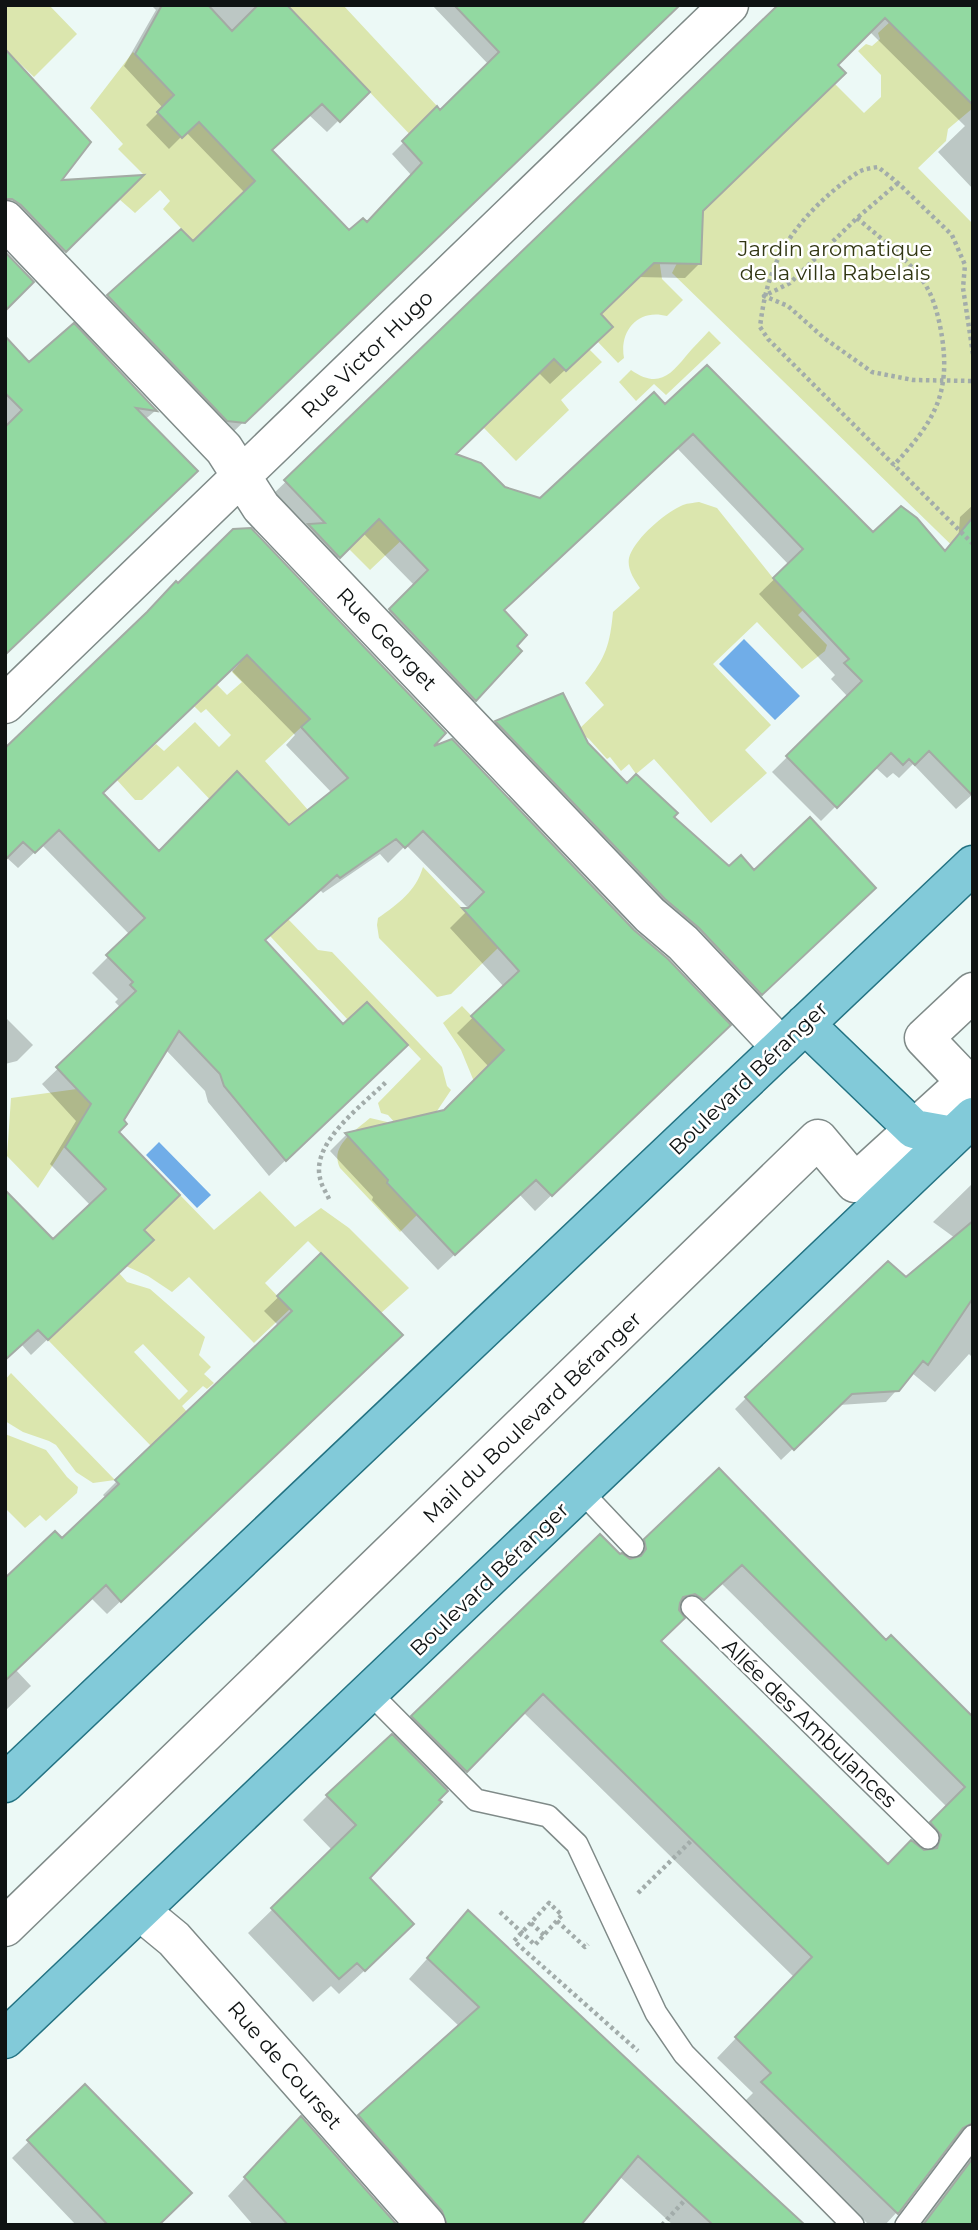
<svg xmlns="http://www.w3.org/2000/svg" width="978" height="2230" viewBox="0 0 978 2230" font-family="Montserrat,sans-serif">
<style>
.green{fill:#dbe6ae;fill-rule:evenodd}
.water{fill:#70ade8}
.shadow{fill:#0003;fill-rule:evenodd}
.building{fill:#92d9a1;stroke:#a3aba4;stroke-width:2;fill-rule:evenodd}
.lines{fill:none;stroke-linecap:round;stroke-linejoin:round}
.lane-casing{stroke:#7f8a88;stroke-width:24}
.street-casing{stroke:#7f8a88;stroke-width:41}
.primary-casing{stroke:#247383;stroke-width:41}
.path{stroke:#a2acaa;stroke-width:4.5;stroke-dasharray:3.5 3.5;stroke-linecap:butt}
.lane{stroke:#fff;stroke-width:21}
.street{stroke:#fff;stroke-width:38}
.primary{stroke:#82cad9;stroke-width:38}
.labels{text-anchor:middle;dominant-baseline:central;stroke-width:5;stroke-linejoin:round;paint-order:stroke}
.park-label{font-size:21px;fill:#313613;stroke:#fff}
.street-label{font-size:21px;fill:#0f1313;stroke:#fff}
</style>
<rect width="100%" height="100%" fill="#ecf9f6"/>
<path class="green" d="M 5,5 L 49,5 L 77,34 L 34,77 L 5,49 Z
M 287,5 L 343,5 L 437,106 L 417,142 Z
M 891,21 L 973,104 L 973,108 L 948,129 L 946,141 L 918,168 L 973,224 L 973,566 L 672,273 L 677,263 L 678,234 L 835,84 L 864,113 L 881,97 L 881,75 L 858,51 L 866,44 L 872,46 L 880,39 L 878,33 Z
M 133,52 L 174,95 L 157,112 L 182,138 L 199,121 L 255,181 L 193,241 L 163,209 L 170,201 L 160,190 L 135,213 L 119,199 L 144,175 L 118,149 L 123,144 L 90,108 Z
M 659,258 L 662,279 L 683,300 L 667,316 C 638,308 619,331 624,358 L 618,363 L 598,342 L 613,327 L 601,314 Z
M 709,331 L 721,343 L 666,395 L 654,384 L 636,401 L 619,382 L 631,370 C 657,388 669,377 686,356 C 693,347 702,339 709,331 Z
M 589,349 L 602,362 L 561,400 L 569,410 L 516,461 L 483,427 L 554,359 L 567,371 Z
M 360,484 L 408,534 L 370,570 L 349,549 L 366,532 Z
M 699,502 L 717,508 L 773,578 L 803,610 L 798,615 L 827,645 L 825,651 L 802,669 L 757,622 L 713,664 L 771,725 L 745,750 L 767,773 L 711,823 L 654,759 L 636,774 L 629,764 L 621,771 L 610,757 L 607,759 L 589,739 L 577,731 L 604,705 L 585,683 C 606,658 610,644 613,612 L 640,588 C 634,579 627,569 629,558 C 634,539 666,512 683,505 C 688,503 694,503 699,502 Z
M 228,635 L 310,719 L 265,761 L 308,810 L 288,824 L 217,807 L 178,766 L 142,800 L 135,800 L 117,780 L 156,744 L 164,751 L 195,722 L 219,747 L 231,735 L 206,709 L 201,713 L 194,706 L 200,699 L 194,661 L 227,695 L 242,682 L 232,672 L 240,663 L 220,642 Z
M 423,867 L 499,947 L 451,994 L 437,997 L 379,938 L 377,925 L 378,918 C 398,904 416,891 423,867 Z
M 288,919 L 318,950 L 332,952 L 442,1067 L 447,1086 L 451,1090 L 435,1114 L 422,1115 L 404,1133 L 388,1115 L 381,1113 L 378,1103 L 421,1059 L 367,1002 L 348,1020 L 258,923 Z
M 462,1006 L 516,1062 L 480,1096 L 461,1050 L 443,1023 Z
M 77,1089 L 92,1104 L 38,1188 L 7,1156 L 11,1098 Z
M 370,1118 L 387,1122 L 391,1127 L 368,1149 L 368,1159 L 388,1181 L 387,1184 L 417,1215 L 400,1232 L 340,1168 C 329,1146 355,1131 370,1118 Z
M 260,1191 L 295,1227 L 321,1208 L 349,1228 L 409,1288 L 381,1313 L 308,1241 L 265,1283 L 290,1309 L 254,1343 L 189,1277 L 172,1292 L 148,1276 L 126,1266 L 144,1230 L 180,1195 L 214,1230 Z
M 119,1273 L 127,1282 L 150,1289 L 205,1337 L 199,1355 L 211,1367 L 204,1374 L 214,1383 L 207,1389 L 203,1386 L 182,1406 L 187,1412 L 151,1446 L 48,1340 ZM 143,1344 L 188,1391 L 179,1400 L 134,1352 Z
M 11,1373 L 115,1480 L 93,1483 L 76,1472 L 56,1445 L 49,1441 L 23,1432 L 5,1421 L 5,1380 Z
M 5,1434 L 46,1450 L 67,1477 L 78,1487 L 77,1493 L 46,1521 L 40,1515 L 25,1528 L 5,1508 Z"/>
<path class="water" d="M 744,639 L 800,696 L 775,720 L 719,664 Z
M 159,1142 L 211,1195 L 197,1208 L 146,1155 Z"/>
<path class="shadow" d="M 151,5 L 284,5 L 367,92 L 327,132 L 309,115 L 270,151 L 349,233 L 367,224 L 412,176 L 392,154 L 437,109 L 440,112 L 489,65 L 432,5 L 677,5 L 231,434 L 96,307 L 175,237 L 193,244 L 245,193 L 186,132 L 169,149 L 146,125 L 163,108 L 124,66 L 156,10 Z
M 781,5 L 973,5 L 973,189 L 938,152 L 965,126 L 869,31 L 701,211 L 700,263 L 685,278 L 637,277 L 598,314 L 596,341 L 550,384 L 538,372 L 453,455 L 504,489 L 540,500 L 665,407 L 873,534 L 956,567 L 960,517 L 973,505 L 973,794 L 956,809 L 913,764 L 899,778 L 893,773 L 887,778 L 875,767 L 821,821 L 772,772 L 848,697 L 831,679 L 835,675 L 759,594 L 789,565 L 677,448 L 502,610 L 475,700 L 460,714 L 375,625 L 415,586 L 363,533 L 324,571 L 271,496 Z
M 5,52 L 59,182 L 140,177 L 52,263 L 5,216 Z
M 73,326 L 155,411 L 5,538 L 5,339 L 29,364 Z
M 176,583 L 427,751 L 712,1041 L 535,1211 L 519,1194 L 438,1270 L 372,1200 L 373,1197 L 330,1151 L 346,1135 L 444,1112 L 489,1067 L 457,1033 L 504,987 L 450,928 L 469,909 L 406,845 L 388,863 L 380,854 L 323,893 L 320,890 L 263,941 L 343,1027 L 390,1061 L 269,1176 L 208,1102 L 205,1091 L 166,1050 L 117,1132 L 142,1230 L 135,1256 L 31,1355 L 21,1344 L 53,1242 L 91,1206 L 50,1164 L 76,1121 L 42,1084 L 121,1008 L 115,1002 L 118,999 L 92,973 L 130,935 L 42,845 L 18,868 L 6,857 ZM 230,669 L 295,735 L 286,745 L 332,793 L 288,827 L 159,853 L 101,793 Z
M 562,695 L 587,744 L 627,785 L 729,868 L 863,898 L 751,1004 L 486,732 L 496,722 Z
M 5,1017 L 33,1045 L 17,1061 L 5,1064 Z
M 973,1183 L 973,1358 L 969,1354 L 935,1392 L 912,1373 L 886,1402 L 839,1405 L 781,1460 L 735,1409 L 746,1398 L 906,1279 L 955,1238 L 933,1222 Z
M 321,1256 L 387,1349 L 107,1614 L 91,1598 L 15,1669 L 31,1686 L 5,1711 L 5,1581 L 62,1541 L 106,1498 L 103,1495 L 116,1482 L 279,1326 L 264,1311 Z
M 719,1470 L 886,1642 L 973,1719 L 973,2225 L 920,2225 L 965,2165 L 967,2157 L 962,2145 L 953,2142 L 949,2144 L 896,2213 L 885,2225 L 869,2225 L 743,2103 L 753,2093 L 717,2058 L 794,1977 L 523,1712 L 437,1800 L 368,1878 L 388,1949 L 339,1994 L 331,1986 L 313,2002 L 248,1933 L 333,1851 L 303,1820 L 327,1796 L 412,1717 L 619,1557 L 627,1559 ZM 721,1583 L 947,1807 L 888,1866 L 659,1641 Z
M 468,1913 L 803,2225 L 673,2225 L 619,2176 L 578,2225 L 419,2225 L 340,2135 L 460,2027 L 409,1979 Z
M 85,2086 L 157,2225 L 76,2225 L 12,2158 Z
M 282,2138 L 394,2225 L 253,2225 L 228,2196 Z"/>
<path class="building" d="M 162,5 L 208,5 L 232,31 L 258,5 L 287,5 L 370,92 L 340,122 L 322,104 L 272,150 L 349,230 L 363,218 L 367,222 L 422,163 L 402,141 L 437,106 L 440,110 L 499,52 L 454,5 L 680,5 L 245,423 L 227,421 L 107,295 L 181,229 L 193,241 L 255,181 L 199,122 L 182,138 L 157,112 L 174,95 L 135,54 Z
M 778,5 L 973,5 L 973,105 L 885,18 L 838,65 L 846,73 L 703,211 L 701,264 L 654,263 L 601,314 L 613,327 L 566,371 L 554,359 L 456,454 L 481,463 L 505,487 L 540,498 L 654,392 L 665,404 L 707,365 L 873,532 L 901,506 L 917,518 L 945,551 L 973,517 L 973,796 L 929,751 L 915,765 L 909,759 L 903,765 L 891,753 L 837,808 L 786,756 L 862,681 L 844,663 L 849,659 L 773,578 L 803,549 L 693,434 L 504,610 L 527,635 L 517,646 L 522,651 L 476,701 L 389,609 L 428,570 L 379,519 L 340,558 L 308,524 L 325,523 L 284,480 Z
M 5,49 L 91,142 L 62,180 L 144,175 L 66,252 L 21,205 L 12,199 L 5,199 Z
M 5,252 L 34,282 L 5,311 Z
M 74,323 L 157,411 L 136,408 L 198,471 L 5,655 L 5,427 L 22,410 L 5,393 L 5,336 L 29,362 Z
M 251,528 L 446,733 L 434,746 L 452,739 L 634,930 L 668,959 L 731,1025 L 552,1196 L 536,1180 L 455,1255 L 387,1183 L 388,1180 L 345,1133 L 444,1110 L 504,1050 L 471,1016 L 519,971 L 462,908 L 468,908 L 484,892 L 423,831 L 405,848 L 396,839 L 340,878 L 337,875 L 265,940 L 343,1024 L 367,1002 L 408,1045 L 286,1161 L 224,1086 L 220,1074 L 179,1031 L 124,1120 L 127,1124 L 119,1132 L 180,1195 L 144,1230 L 154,1240 L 48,1340 L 38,1330 L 5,1360 L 5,1190 L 53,1239 L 106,1189 L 65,1147 L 91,1104 L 56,1067 L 136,991 L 130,985 L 133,982 L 106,955 L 145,918 L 59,830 L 35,853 L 23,842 L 5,860 L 5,748 L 147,612 L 176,581 L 178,583 L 233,529 ZM 247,655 L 310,719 L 301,727 L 348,778 L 289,825 L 237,771 L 159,851 L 103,793 Z
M 563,693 L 588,743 L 627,783 L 636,774 L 678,813 L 674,817 L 729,866 L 741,855 L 754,870 L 810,817 L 876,888 L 762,995 L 699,928 L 665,899 L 495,721 Z
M 973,1221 L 973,1298 L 928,1365 L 923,1361 L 899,1391 L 852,1394 L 794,1450 L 745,1397 L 888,1261 L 906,1277 Z
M 321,1253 L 403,1335 L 121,1602 L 106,1585 L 5,1681 L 5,1578 L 55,1531 L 62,1538 L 119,1484 L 115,1480 L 292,1311 L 277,1296 Z
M 719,1468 L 886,1640 L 891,1635 L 973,1717 L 973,2123 L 963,2128 L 898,2214 L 761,2082 L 771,2073 L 735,2037 L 812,1957 L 543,1694 L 467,1772 L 411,1716 L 600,1534 L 620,1554 L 622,1553 L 630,1559 L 641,1556 L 646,1549 L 644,1539 ZM 742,1565 L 965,1787 L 930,1822 L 941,1835 L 937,1848 L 924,1850 L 911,1840 L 888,1864 L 661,1641 L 685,1618 L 679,1610 L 680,1603 L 683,1597 L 695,1594 L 704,1600 Z
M 392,1734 L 448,1791 L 439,1800 L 442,1802 L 370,1878 L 414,1924 L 365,1971 L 357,1963 L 339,1979 L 271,1908 L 356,1825 L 326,1795 Z
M 468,1910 L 726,2152 L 805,2225 L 713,2225 L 638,2156 L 581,2225 L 447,2225 L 442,2211 L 358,2115 L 479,2007 L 427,1958 Z
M 85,2084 L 192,2193 L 159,2225 L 108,2225 L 27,2140 Z
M 301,2116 L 397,2225 L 288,2225 L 244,2177 Z
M 973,2158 L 973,2225 L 923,2225 Z"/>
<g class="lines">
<defs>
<path id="lane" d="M 581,1491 L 633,1546
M 692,1607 L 928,1838
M 369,1692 L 476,1800 L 548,1816 L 577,1844 L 656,2013 L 684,2054 L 853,2225
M 906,2225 L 973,2136"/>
<path id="street" d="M 5,220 L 224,449 L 261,507 L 650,915 L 683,943 L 781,1047
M 5,704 L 729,5
M 140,1911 L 174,1939 L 426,2225
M 5,1927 L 818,1139 L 855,1183 L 966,1082 L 924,1038 L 973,992"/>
<path id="primary" d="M 805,1024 L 914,1129 L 953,1136
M 5,1783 L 973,865
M 5,2039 L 973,1117"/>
</defs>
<use href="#lane" class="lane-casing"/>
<use href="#street" class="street-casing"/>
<use href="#primary" class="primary-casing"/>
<path class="path" d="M 898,183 L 857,218 L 790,283 L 764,296 L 788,306 L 824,338 L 872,372 L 913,380 L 973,381
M 857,218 C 880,238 905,256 923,281 C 934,297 939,318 942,337 C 951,396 932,424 893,466
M 973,354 L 963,288 L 965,265 L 952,235 L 898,183 L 878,167 C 871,168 863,169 857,173 C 828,192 796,223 780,255 C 768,278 763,302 760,327 L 768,339 L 973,544
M 329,1199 C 326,1192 321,1185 320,1178 C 311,1142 363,1105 386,1082
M 638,1893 L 692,1840
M 500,1912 L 535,1945 L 562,1915 L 549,1903 L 514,1941 L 638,2051
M 557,1921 L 585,1947 L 588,1944
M 531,1923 L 544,1935
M 662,2225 L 685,2200"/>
<use href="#lane" class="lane"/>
<use href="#street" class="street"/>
<use href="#primary" class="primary"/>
</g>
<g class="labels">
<g class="park-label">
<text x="835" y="248">Jardin aromatique<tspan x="835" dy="24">de la villa Rabelais</tspan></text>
</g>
<g class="street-label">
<text transform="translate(367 354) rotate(-44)">Rue Victor Hugo</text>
<text transform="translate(387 639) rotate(46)">Rue Georget</text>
<text transform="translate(748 1078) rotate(-44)">Boulevard Béranger</text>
<text transform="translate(532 1417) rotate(-44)">Mail du Boulevard Béranger</text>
<text transform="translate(489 1579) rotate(-44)">Boulevard Béranger</text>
<text transform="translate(810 1723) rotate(44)">Allée des Ambulances</text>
<text transform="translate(285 2065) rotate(49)">Rue de Courset</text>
</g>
</g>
<rect width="978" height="2230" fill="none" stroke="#0f1313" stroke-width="14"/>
</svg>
